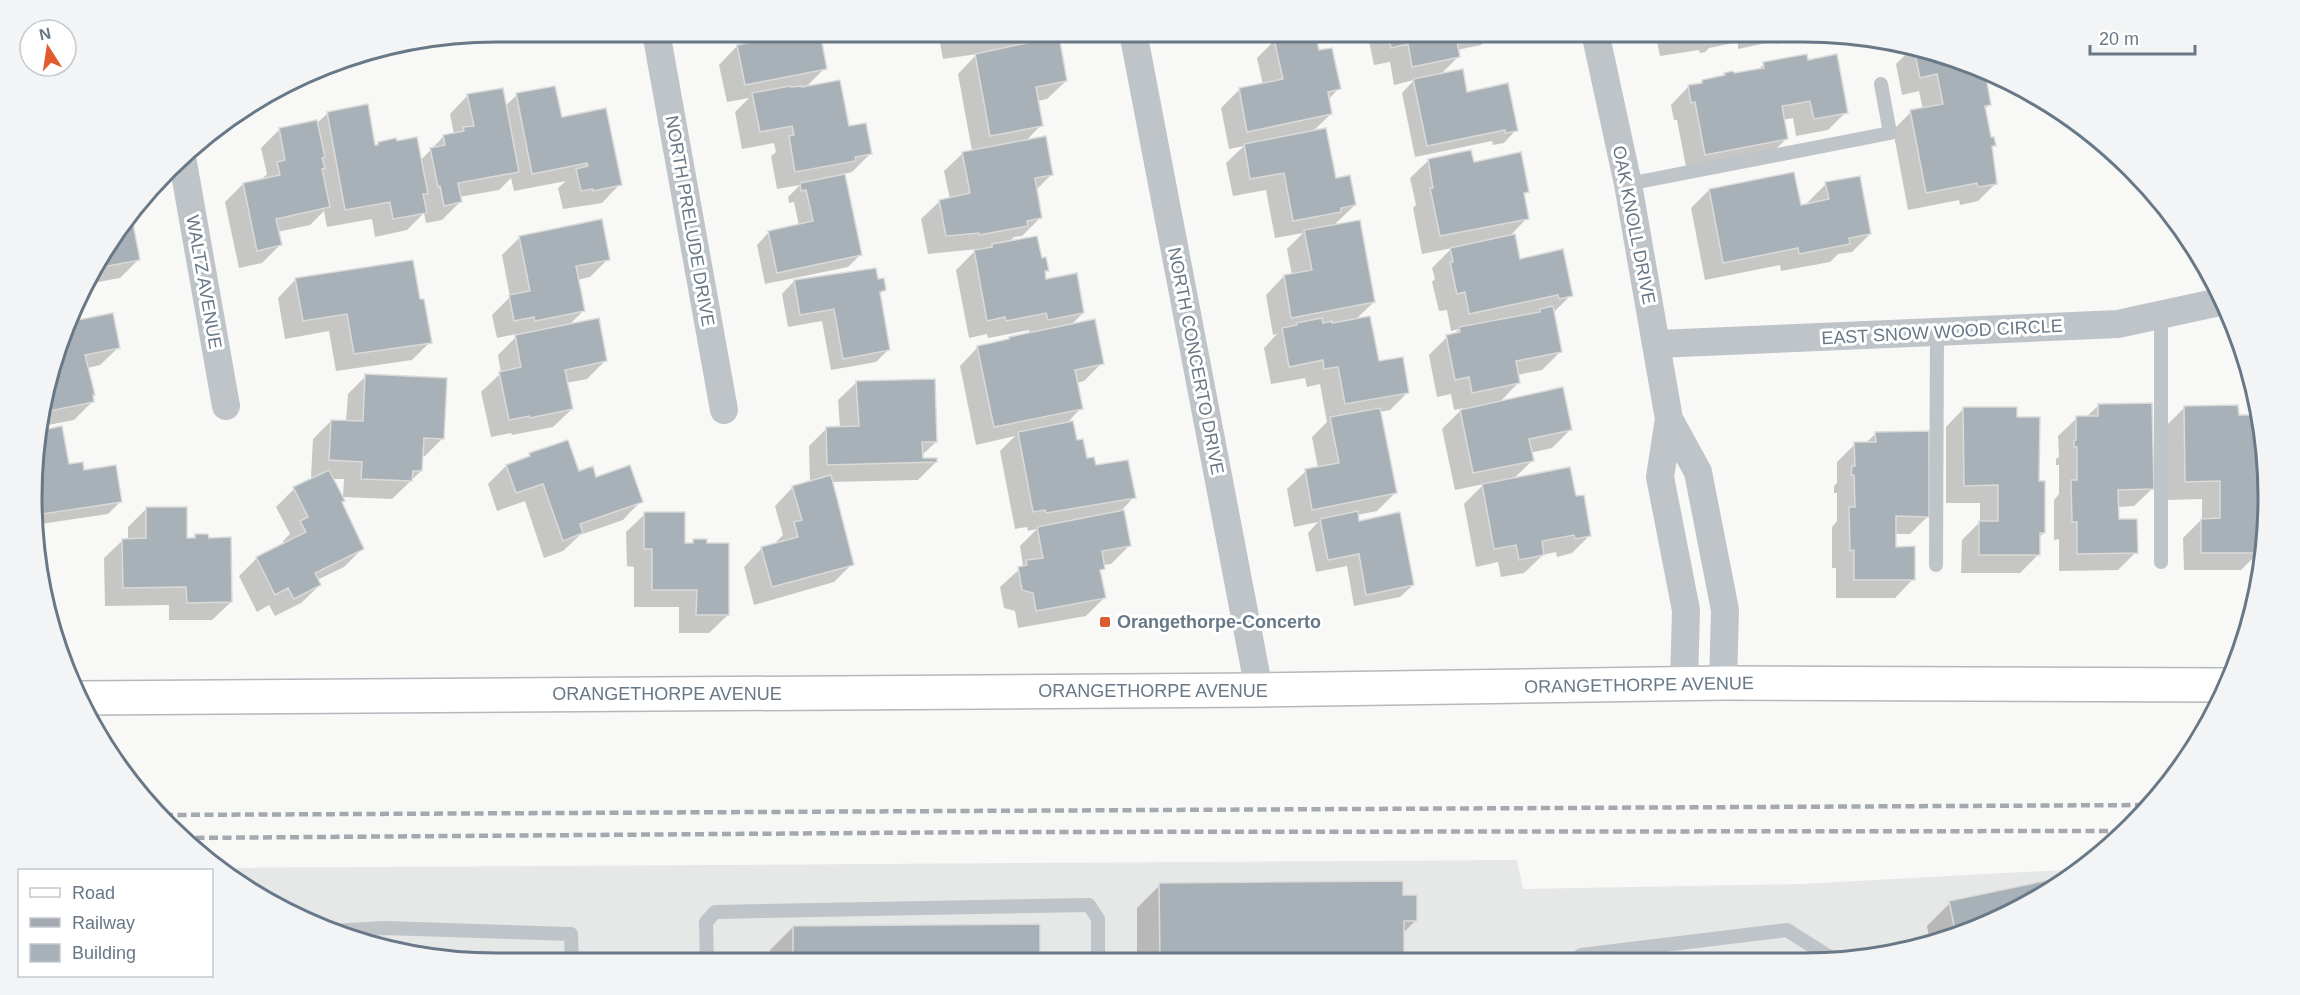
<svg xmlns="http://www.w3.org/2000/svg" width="2300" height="995" viewBox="0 0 2300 995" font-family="Arial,sans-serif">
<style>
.built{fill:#e6e7e7}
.shadow{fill:#0003}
.building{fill:#a8b1b7;stroke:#dadad8;stroke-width:1.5}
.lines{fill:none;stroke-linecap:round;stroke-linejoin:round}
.primary-casing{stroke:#b3b8bc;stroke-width:36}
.lane{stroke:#bfc4c8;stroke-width:14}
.street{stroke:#bfc4c8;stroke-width:28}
.primary{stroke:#fff;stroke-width:33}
.rail{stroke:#a3a9af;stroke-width:4.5;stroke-dasharray:9 4.5;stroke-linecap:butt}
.poi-dot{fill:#e05b2e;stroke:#fff;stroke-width:2}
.labels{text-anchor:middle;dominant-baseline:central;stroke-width:6;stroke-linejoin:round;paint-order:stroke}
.street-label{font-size:18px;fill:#687886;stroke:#fff}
.poi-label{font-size:18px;font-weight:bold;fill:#687886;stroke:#fff;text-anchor:start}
.rim{fill:none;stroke:#687886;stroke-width:3}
</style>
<rect width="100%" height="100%" fill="#f8f8f6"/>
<path class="built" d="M 1517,860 L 1523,889 L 1800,884 L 2083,869 L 1981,928 L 1864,959 L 498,963 L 347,939 L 265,901 L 219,868 Z"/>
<path class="shadow" d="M 746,32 L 832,32 L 824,39 L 820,40 L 825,68 L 805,88 L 848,128 L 870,154 L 852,172 L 843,174 L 860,255 L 848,267 L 765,284 L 757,245 L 769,232 L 799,226 L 794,202 L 789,203 L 788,197 L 800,185 L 777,189 L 771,156 L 776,152 L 774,143 L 742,149 L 735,112 L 749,98 L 727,102 L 719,65 L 737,46 L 749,44 Z
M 938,32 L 1044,32 L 1032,44 L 1066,81 L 1047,99 L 1037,101 L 1041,125 L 1025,142 L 1052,174 L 1035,191 L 1040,218 L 1022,236 L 1014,237 L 1009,242 L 1041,260 L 1047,270 L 1043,274 L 1045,281 L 1083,313 L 1070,326 L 1102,363 L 1084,381 L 1076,383 L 1081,408 L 1066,424 L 1086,460 L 1134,497 L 1119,513 L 1129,546 L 1111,564 L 1103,565 L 1104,568 L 1099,572 L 1104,598 L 1086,616 L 1018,628 L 1015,611 L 1004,608 L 1000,587 L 1023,566 L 1020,546 L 1037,529 L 1028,531 L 1027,527 L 1015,529 L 1000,451 L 1015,436 L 976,445 L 960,366 L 978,347 L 1029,334 L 1029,330 L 988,338 L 987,334 L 969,338 L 956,270 L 977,249 L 928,254 L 921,219 L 940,201 L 950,199 L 944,171 L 963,153 L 972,151 L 958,74 L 977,54 L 943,59 Z
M 1265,32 L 1318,32 L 1314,32 L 1318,52 L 1339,88 L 1328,100 L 1331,114 L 1312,132 L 1335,180 L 1355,205 L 1333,226 L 1374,302 L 1355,320 L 1377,363 L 1408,392 L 1390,410 L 1379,412 L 1395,493 L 1377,511 L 1357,515 L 1358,522 L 1413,585 L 1400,597 L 1354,606 L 1347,566 L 1316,572 L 1308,533 L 1318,522 L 1294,527 L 1287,489 L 1306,471 L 1318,468 L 1312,437 L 1327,422 L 1320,384 L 1307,387 L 1305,378 L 1271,384 L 1264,348 L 1277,334 L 1273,335 L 1266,295 L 1284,276 L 1292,275 L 1287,249 L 1303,233 L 1275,238 L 1266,190 L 1233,196 L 1226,163 L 1244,146 L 1229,149 L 1221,108 L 1239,90 L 1263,85 L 1257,58 L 1274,41 L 1267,42 Z
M 1367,32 L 1494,32 L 1481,45 L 1457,50 L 1458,57 L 1440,75 L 1516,130 L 1504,143 L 1493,145 L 1492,141 L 1415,157 L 1402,93 L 1414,80 L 1394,85 L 1390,62 L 1374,65 Z
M 1660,32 L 1804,32 L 1798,33 L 1789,41 L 1776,44 L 1776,41 L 1738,49 L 1738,42 L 1709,48 L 1705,52 L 1700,53 L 1699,50 L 1660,56 L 1657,41 L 1661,37 Z
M 1911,49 L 1953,56 L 1989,105 L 1984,110 L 1990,139 L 1994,145 L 1991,148 L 1996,183 L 1978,201 L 1960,205 L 1959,200 L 1908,210 L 1893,130 L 1911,112 L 1923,110 L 1919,91 L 1902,95 L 1896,64 Z
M 1806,61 L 1846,112 L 1828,130 L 1796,136 L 1793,118 L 1783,120 L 1786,139 L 1768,157 L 1687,172 L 1677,120 L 1674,120 L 1671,105 L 1689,86 L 1721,78 L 1725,74 L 1733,75 L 1757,71 L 1764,64 Z
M 468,95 L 505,106 L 517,95 L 560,119 L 620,184 L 602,203 L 563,209 L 558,188 L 566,181 L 514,191 L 511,178 L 499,190 L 459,197 L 460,202 L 442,220 L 426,223 L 424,213 L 407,230 L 375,237 L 372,219 L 327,227 L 324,211 L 310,225 L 277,232 L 280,245 L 262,263 L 239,268 L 225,202 L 243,184 L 261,180 L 267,174 L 261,148 L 279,130 L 316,122 L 316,124 L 328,113 L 374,147 L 378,143 L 420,161 L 444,136 L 454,134 L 450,114 Z
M 1429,160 L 1473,164 L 1527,192 L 1523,196 L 1527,218 L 1509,237 L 1519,260 L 1571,295 L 1553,313 L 1560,352 L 1542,370 L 1517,375 L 1518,383 L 1499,403 L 1570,430 L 1552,448 L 1530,453 L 1532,461 L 1512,480 L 1574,498 L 1590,535 L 1572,553 L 1557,557 L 1556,552 L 1543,555 L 1524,573 L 1501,577 L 1498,562 L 1476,567 L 1464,504 L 1484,484 L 1455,490 L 1442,429 L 1463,408 L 1454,410 L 1451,394 L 1437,397 L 1429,355 L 1447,337 L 1453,335 L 1459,329 L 1451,331 L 1447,310 L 1439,311 L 1432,282 L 1435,279 L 1432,268 L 1452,248 L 1422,254 L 1413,208 L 1416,205 L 1410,178 Z
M 1826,184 L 1870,234 L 1852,252 L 1838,254 L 1830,262 L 1781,271 L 1780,265 L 1705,280 L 1691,208 L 1709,190 L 1800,207 L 1808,205 L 1808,202 Z
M 520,237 L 608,259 L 590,277 L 577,280 L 583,311 L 568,326 L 606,360 L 587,379 L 566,383 L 572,409 L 553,427 L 512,435 L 511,433 L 491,437 L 481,392 L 501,373 L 498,355 L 517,336 L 516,334 L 497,338 L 492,315 L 510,297 L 502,255 Z
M 138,260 L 120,278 L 87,284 L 94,264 Z
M 296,279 L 419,300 L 430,342 L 412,360 L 336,371 L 329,331 L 285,339 L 278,298 Z
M 794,281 L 884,290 L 879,295 L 889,349 L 876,362 L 831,370 L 822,321 L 788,327 L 782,294 Z
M 112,314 L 119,347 L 100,365 L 87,368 L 93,401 L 74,420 L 38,427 L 40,407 L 72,323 Z
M 366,376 L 443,438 L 425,456 L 421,456 L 421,471 L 392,499 L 343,497 L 344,479 L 332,479 L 343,501 L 341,503 L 362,549 L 344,567 L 317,580 L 320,585 L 301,603 L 275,616 L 269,605 L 257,612 L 239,576 L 257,558 L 284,544 L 283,541 L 290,534 L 276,507 L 294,489 L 316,478 L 311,477 L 313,439 L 331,421 L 346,422 L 348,394 Z
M 857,382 L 936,442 L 921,456 L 921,459 L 936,462 L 918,480 L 831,482 L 852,564 L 834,582 L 754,605 L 744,567 L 762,548 L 777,544 L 776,542 L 783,535 L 775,506 L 793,487 L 810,483 L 809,446 L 827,428 L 840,428 L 838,400 Z
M 2099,405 L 2153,488 L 2134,506 L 2117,507 L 2117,521 L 2136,552 L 2118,570 L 2059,571 L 2059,539 L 2054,540 L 2054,500 L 2059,494 L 2059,465 L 2056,465 L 2056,459 L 2059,457 L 2058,436 L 2077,418 L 2086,417 Z
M 2185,407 L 2237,417 L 2259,480 L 2264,530 L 2259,535 L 2259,552 L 2241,570 L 2184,570 L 2183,538 L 2202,519 L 2202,499 L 2167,500 L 2167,425 Z
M 1964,408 L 2016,418 L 2044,533 L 2038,538 L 2038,555 L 2020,573 L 1961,573 L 1962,540 L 1980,522 L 1980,503 L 1946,503 L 1946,427 Z
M 38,432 L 68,466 L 83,472 L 121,501 L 108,514 L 34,525 L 32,497 Z
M 1876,433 L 1928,516 L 1910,534 L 1895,534 L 1895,548 L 1913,579 L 1895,598 L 1836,598 L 1836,568 L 1832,568 L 1832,527 L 1837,521 L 1837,493 L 1834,493 L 1834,486 L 1837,483 L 1837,462 L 1855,444 L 1865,444 Z
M 530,455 L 596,479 L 641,501 L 623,520 L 580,535 L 563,551 L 544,558 L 525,501 L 497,511 L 488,484 L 506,466 L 525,459 Z
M 146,509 L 185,540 L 191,540 L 195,536 L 231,602 L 212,620 L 169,620 L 169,605 L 105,606 L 104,558 L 123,540 L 128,540 L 128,527 Z
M 645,514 L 684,545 L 690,545 L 694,541 L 728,615 L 709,633 L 679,633 L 679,607 L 634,607 L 634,567 L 627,566 L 626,532 Z
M 1160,885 L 1402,897 L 1415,921 L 1402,934 L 1403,961 L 1137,962 L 1137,908 Z
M 1950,903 L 1981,928 L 1930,942 L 1927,926 Z
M 793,927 L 1039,962 L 770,963 L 770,950 Z"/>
<path class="building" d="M 768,32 L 820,32 L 827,69 L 745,85 L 737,45 L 769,39 Z
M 959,32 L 1032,32 L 961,42 Z
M 1307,32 L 1315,32 L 1319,50 L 1332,48 L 1341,89 L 1328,92 L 1332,114 L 1247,132 L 1239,88 L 1283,79 L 1274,39 Z
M 1388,32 L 1479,32 L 1456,36 L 1460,57 L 1412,67 L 1408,44 L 1391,48 Z
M 1676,32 L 1724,32 L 1725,35 L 1718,35 L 1717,33 L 1678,39 Z
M 1059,36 L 1067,81 L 1036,87 L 1043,126 L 990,136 L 975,54 Z
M 1914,50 L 1953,56 L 1985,71 L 1991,105 L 1985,106 L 1991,137 L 1994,137 L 1996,146 L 1992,146 L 1997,184 L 1978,187 L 1977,183 L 1926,193 L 1910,110 L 1943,104 L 1937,74 L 1920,78 Z
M 1807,54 L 1808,60 L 1837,54 L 1848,113 L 1814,119 L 1810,101 L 1782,106 L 1788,139 L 1705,155 L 1695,102 L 1691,103 L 1688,85 L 1702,83 L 1702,80 L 1725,75 L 1724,73 L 1733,71 L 1734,73 L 1764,68 L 1763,62 Z
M 1463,69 L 1467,92 L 1508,83 L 1518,131 L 1505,133 L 1505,130 L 1427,146 L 1413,79 Z
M 840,80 L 849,126 L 866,123 L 872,154 L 855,157 L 856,161 L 795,172 L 789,136 L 794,135 L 792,126 L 760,132 L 752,93 L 790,86 L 791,87 L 802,86 L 802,87 Z
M 555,86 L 562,117 L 606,108 L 622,185 L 593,191 L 593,189 L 581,191 L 576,169 L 588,166 L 587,163 L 532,174 L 516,93 Z
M 503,88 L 519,172 L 458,183 L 462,202 L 444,206 L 440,186 L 438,187 L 430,148 L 445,145 L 443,135 L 464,131 L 463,127 L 474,126 L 467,94 Z
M 368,104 L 375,145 L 378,145 L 378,142 L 396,138 L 397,141 L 417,137 L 428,194 L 423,194 L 427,213 L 393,219 L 390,202 L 345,210 L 327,112 Z
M 317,120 L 325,157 L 322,158 L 325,168 L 322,169 L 330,207 L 276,219 L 282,245 L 257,251 L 243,183 L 280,175 L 277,162 L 285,160 L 279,128 Z
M 1326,128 L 1336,178 L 1350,175 L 1356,205 L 1341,208 L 1341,212 L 1293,221 L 1284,173 L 1250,179 L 1244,144 Z
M 1046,136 L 1053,175 L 1035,178 L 1042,218 L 1027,221 L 1028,226 L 979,235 L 979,233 L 946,236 L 939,200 L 970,193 L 962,152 Z
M 1471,150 L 1474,162 L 1521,152 L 1529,192 L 1524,193 L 1529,219 L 1440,236 L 1430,188 L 1433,188 L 1428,159 Z
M 1794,172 L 1801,205 L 1829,199 L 1825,182 L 1860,176 L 1871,234 L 1849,238 L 1850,244 L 1799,254 L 1798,248 L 1723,263 L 1709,189 Z
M 845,174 L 862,255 L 777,273 L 768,231 L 813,221 L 806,190 L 801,191 L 800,183 Z
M 132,218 L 140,260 L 92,269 L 94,264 Z
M 602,219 L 610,260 L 576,266 L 585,311 L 535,321 L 534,317 L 514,321 L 509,295 L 530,291 L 519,236 Z
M 1360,220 L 1375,302 L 1291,318 L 1284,275 L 1312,270 L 1304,230 Z
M 1515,234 L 1520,259 L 1563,249 L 1573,296 L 1559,299 L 1558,295 L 1469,314 L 1465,292 L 1457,294 L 1450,262 L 1453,262 L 1450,248 Z
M 1037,236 L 1042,258 L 1046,257 L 1049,271 L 1045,271 L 1046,279 L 1077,273 L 1084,313 L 1048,320 L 1046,313 L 1006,321 L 1005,317 L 987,321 L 974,250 L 992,247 L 992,244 Z
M 413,260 L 420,299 L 424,299 L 432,343 L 354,354 L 347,314 L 303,321 L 295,278 Z
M 876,268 L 878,279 L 884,278 L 886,290 L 880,292 L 890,350 L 843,359 L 834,309 L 800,315 L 794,280 Z
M 1553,306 L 1562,352 L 1516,361 L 1520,383 L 1472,393 L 1469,377 L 1455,380 L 1446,335 L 1460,332 L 1459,327 L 1540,312 L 1540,309 Z
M 113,313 L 120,348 L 85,355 L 95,395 L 93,395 L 94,402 L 45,412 L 44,410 L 40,411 L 73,321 Z
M 1370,316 L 1379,361 L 1403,357 L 1409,393 L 1345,404 L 1338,367 L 1324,369 L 1323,360 L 1289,367 L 1282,328 L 1297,325 L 1296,323 L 1322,318 L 1323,323 L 1332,321 L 1332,323 Z
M 599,318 L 607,361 L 565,370 L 573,409 L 530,418 L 529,416 L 509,420 L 499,372 L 521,367 L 515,335 Z
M 1095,319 L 1104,364 L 1075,370 L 1083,409 L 994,427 L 977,346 L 1009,339 L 1009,337 Z
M 365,374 L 447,378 L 444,439 L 424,438 L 422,471 L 413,471 L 412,481 L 361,479 L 362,462 L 329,460 L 331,420 L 363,421 Z
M 935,379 L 937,442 L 922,442 L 923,458 L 937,458 L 937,462 L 827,465 L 826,427 L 859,426 L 856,381 Z
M 1563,387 L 1572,430 L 1529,439 L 1534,461 L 1473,473 L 1460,410 Z
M 2152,403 L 2154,489 L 2118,490 L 2119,519 L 2137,519 L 2138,553 L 2077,554 L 2077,522 L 2072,522 L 2071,480 L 2077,480 L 2077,447 L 2074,447 L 2074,440 L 2076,440 L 2076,416 L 2098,416 L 2098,404 Z
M 2238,405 L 2239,415 L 2259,415 L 2260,421 L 2261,479 L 2265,478 L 2265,531 L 2261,531 L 2261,553 L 2201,553 L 2201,519 L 2220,518 L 2220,481 L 2185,482 L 2184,406 Z
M 1963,407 L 2017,407 L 2017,417 L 2040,417 L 2039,481 L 2045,481 L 2045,533 L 2040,533 L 2040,555 L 1979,555 L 1979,521 L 1998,521 L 1998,485 L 1964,486 Z
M 1380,408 L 1397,493 L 1312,510 L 1305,469 L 1339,463 L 1330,417 Z
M 1073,421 L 1077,440 L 1083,439 L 1087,458 L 1094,457 L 1096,465 L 1128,460 L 1136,498 L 1046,513 L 1045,510 L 1033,512 L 1018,432 Z
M 62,426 L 69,464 L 83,462 L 84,470 L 116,465 L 122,502 L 36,515 L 32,493 L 38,431 Z
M 1929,431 L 1929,517 L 1896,516 L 1896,547 L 1915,546 L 1915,580 L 1854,580 L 1854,550 L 1850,551 L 1849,507 L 1855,507 L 1854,475 L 1851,475 L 1852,466 L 1855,466 L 1854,442 L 1876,442 L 1875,432 Z
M 568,440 L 579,471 L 593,466 L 596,477 L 630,465 L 643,502 L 580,524 L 583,533 L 563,541 L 543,484 L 516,493 L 506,465 L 530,456 L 529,453 Z
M 1570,467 L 1576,496 L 1584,495 L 1591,536 L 1575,539 L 1574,535 L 1542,541 L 1544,555 L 1519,560 L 1516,545 L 1494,549 L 1482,484 Z
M 329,470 L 345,501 L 342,502 L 364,549 L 315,573 L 321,585 L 294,599 L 288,588 L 275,595 L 256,557 L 306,532 L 300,521 L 308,517 L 293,487 Z
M 831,475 L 854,565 L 772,587 L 761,547 L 798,537 L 794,522 L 802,520 L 792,486 Z
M 146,507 L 187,507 L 187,538 L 195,538 L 195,534 L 208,534 L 209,538 L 231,537 L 232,602 L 187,603 L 186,587 L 123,588 L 122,539 L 146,538 Z
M 1124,510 L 1131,546 L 1102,551 L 1105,569 L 1100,570 L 1106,598 L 1036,611 L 1033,593 L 1022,590 L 1018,567 L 1027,565 L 1026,560 L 1043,558 L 1037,527 Z
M 1358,511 L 1359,521 L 1400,512 L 1414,585 L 1366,595 L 1359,554 L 1328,560 L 1320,519 Z
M 644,512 L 685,512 L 685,543 L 693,543 L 693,539 L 707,539 L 707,543 L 729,543 L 729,615 L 696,615 L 697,590 L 652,590 L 652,549 L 644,549 Z
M 2073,875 L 1981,928 L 1956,935 L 1949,901 Z
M 1403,881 L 1403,895 L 1417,895 L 1417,921 L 1404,921 L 1404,961 L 1160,962 L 1159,883 Z
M 1040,924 L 1040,962 L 793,963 L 793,926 Z"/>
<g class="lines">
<defs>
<path id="primary" d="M 82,698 L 1259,690 L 1723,683 L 2224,685"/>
</defs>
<use href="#primary" class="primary-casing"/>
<path class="lane" d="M 1628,184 L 1890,133 L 1881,84
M 2161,315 L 2161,562
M 1936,565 L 1937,332
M 331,931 L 385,928 L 571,934 L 572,963
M 1582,960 L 1581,955 L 1787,930 L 1834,960
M 707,963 L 706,922 L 715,912 L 1089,905 L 1098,919 L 1098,962"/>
<path class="street" d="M 656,32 L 724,410
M 1133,32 L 1259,690
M 1595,32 L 1628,184 L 1669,419 L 1660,477 L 1686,610 L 1684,684
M 182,157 L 226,406
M 1657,344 L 2118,324 L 2224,301
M 1669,419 L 1698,472 L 1725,610 L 1723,683"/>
<use href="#primary" class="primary"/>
<path class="rail" d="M 164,815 L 2149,805
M 182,838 L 997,832 L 2123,831"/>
</g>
<rect class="poi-dot" x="1099" y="616" width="12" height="12" rx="3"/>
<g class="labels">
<g class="street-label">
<text transform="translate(690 221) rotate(80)">NORTH PRELUDE DRIVE</text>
<text transform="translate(1634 225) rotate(79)">OAK KNOLL DRIVE</text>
<text transform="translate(204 282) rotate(80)">WALTZ AVENUE</text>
<text transform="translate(1942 332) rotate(-3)">EAST SNOW WOOD CIRCLE</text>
<text transform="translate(1196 361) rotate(79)">NORTH CONCERTO DRIVE</text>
<text transform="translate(1639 685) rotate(-1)">ORANGETHORPE AVENUE</text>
<text x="1153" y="691">ORANGETHORPE AVENUE</text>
<text x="667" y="694">ORANGETHORPE AVENUE</text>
</g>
<g class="poi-label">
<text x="1117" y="622">Orangethorpe-Concerto</text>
</g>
</g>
<path d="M0 0H2300V995H0ZM497 42H1803A455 455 0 0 1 2258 497V498A455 455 0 0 1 1803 953H497A455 455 0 0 1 42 498V497A455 455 0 0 1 497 42Z" fill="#f3f4f5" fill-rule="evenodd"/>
<path class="rim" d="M497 42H1803A455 455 0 0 1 2258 497V498A455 455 0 0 1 1803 953H497A455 455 0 0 1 42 498V497A455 455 0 0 1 497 42Z"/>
<rect x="18" y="869" width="195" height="108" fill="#ffffff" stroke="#c3c9cf" stroke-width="1.5"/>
<rect x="30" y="888" width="30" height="9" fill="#ffffff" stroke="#c3c9cf" stroke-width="1.5"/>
<text x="72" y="899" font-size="18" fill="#687886">Road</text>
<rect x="30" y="918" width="30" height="9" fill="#a3a9af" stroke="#c3c9cf" stroke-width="1.5"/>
<text x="72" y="929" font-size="18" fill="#687886">Railway</text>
<rect x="30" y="944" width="30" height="18" fill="#a8b1b7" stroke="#c3c9cf" stroke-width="1.5"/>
<text x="72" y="959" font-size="18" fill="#687886">Building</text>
<g transform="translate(48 48) rotate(348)"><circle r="28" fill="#ffffff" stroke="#c3c9cf" stroke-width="1.5"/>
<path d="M0-4.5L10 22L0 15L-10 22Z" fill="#e05b2e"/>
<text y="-9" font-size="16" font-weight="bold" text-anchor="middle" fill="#687886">N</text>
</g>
<path d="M2090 45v9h105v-9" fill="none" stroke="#687886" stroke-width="3"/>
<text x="2099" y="45" font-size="18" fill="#687886" stroke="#ffffff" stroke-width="4.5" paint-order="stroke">20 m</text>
</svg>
